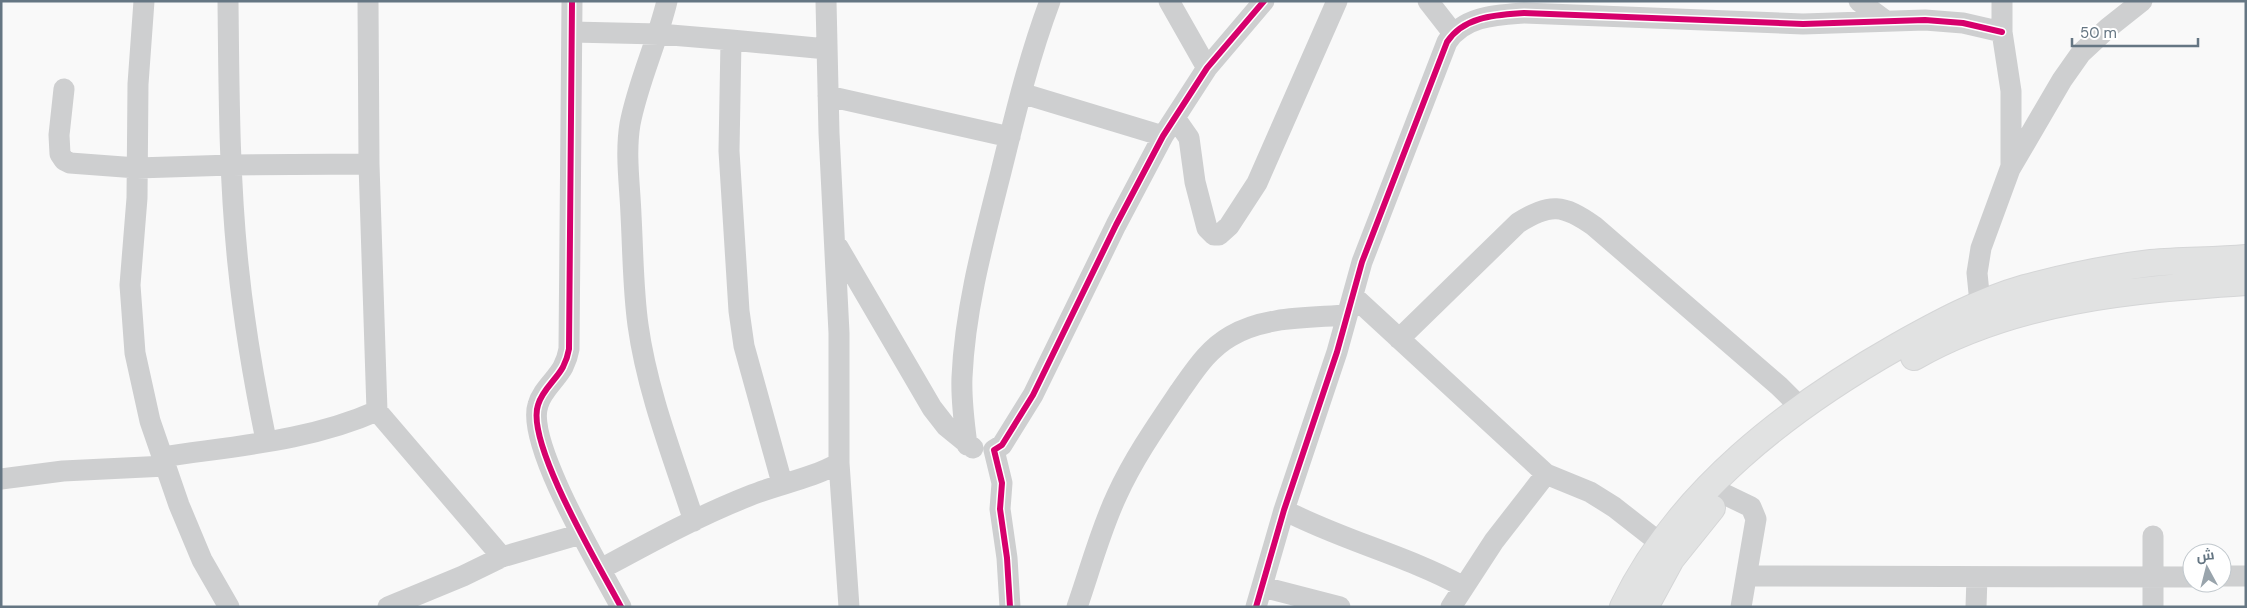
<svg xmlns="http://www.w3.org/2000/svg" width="2247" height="608" viewBox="0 0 2247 608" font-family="'DM Sans',Cairo,sans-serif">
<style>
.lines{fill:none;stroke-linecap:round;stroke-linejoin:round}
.major-casing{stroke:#d5d6d7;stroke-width:28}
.minor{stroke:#cecfd0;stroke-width:21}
.major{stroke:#e1e2e2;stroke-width:26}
.cycleway-casing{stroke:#fff;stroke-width:9}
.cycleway{stroke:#d6006c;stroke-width:6}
</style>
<rect width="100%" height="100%" fill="#f9f9f9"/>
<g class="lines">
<defs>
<path id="major" d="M 1914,357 C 2016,299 2131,290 2246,282
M 1623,607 C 1679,491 1789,408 1898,346 C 1939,323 1980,301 2025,288 C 2066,277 2109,268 2151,263 C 2183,260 2214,261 2246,258
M 1645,607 L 1671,559 L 1712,508"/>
</defs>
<use href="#major" class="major-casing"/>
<path class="minor" d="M 144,1 L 138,84 L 137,198 L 130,285 L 135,353 L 150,421 L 179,505 L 202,560 L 229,607
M 228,1 C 229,89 229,177 238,264 C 244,323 254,382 266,440
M 368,1 L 369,164 L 377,411 L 502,557
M 572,1 L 569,349 C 568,355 566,361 563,367 C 556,380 542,390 538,405 C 525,443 601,569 621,607
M 667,1 C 657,43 638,82 630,124 C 625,154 630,186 631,215 C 633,251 633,289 638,325 C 647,391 673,457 694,521
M 826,1 L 829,133 L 839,333 L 839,463 L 849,607
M 1169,1 L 1207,68
M 1428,1 L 1453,33
M 1859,1 L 1883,19
M 2002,1 L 2002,32 L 2011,91 L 2011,166
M 572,32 L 659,34 L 731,40 L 729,151 L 739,311 L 744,346 L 782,483
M 731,40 L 827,49
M 64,89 L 59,135 L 60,154 L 64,160 L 70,163 L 137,168 L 232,165 L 369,164
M 1021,93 L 1163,136
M 828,96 L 1010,137
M 1175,118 L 1189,138 L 1195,182 L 1207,228 L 1214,235 L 1219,235 L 1229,226 L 1257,183 L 1337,1
M 838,247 L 932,408 L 946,426 L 973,448
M 1353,296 L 1546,474 L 1590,492 L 1614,507 L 1660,543
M 1980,303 L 1977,273 L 1981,248 L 2010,169 L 2062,80 L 2081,53 L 2108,28 L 2142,1
M 1399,339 L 1518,223 C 1550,203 1563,204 1594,226 L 1779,386 L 1800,407
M 967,445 C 964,422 961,400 962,377 C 965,308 984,239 1001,172 C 1015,115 1029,57 1050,1
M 162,457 C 234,446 310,441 377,411
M 1,479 L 63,471 L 166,466
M 1724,494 L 1751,507 L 1756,519 L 1741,607
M 1284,510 C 1341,540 1405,555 1462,586
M 2153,536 L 2153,607
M 601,569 C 649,543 698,516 749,496 C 778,484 811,479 839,463
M 1747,576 L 2192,577
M 2222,576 L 2246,576
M 1263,587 L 1340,607
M 388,607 L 463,576 L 502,557 L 581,534
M 1010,607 L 1007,558 L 1000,509 L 1002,483 L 994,450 L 1002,445 L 1033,395 L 1116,225 L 1163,136 L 1207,68 L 1264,1
M 1077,607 C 1090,570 1100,531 1117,495 C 1134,458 1157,425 1180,391 C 1195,370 1208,349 1231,336 C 1265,316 1309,318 1347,315
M 1256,607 L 1284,510 L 1337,352 L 1362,262 L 1447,42 C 1464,16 1496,15 1524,13 L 1803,24 L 1925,20 L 1963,23 L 2002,32
M 1451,607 L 1494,541 L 1546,474
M 1976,607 L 1977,577"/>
<use href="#major" class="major"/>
<defs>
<path id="cycleway" d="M 572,1 L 569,349 C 568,355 566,361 563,367 C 556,380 542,390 538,405 C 525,443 601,569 621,607
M 1010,607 L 1007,558 L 1000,509 L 1002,483 L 994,450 L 1002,445 L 1033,395 L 1116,225 L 1163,136 L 1207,68 L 1264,1
M 1256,607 L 1284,510 L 1337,352 L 1362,262 L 1447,42 C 1464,16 1496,15 1524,13 L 1803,24 L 1925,20 L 1963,23 L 2002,32"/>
</defs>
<use href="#cycleway" class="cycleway-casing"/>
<use href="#cycleway" class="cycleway"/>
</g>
<rect width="2247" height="608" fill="none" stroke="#657683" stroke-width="5"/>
<g transform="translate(2207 568) rotate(353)"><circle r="24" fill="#ffffff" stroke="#c1c8cd"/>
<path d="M0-4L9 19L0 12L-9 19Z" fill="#99a4ac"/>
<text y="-8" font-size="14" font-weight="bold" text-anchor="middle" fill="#657683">ش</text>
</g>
<path d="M2072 38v8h126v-8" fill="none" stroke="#657683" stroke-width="2.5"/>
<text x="2080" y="38" font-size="15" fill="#657683" stroke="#ffffff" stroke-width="4" paint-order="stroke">50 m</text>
</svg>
